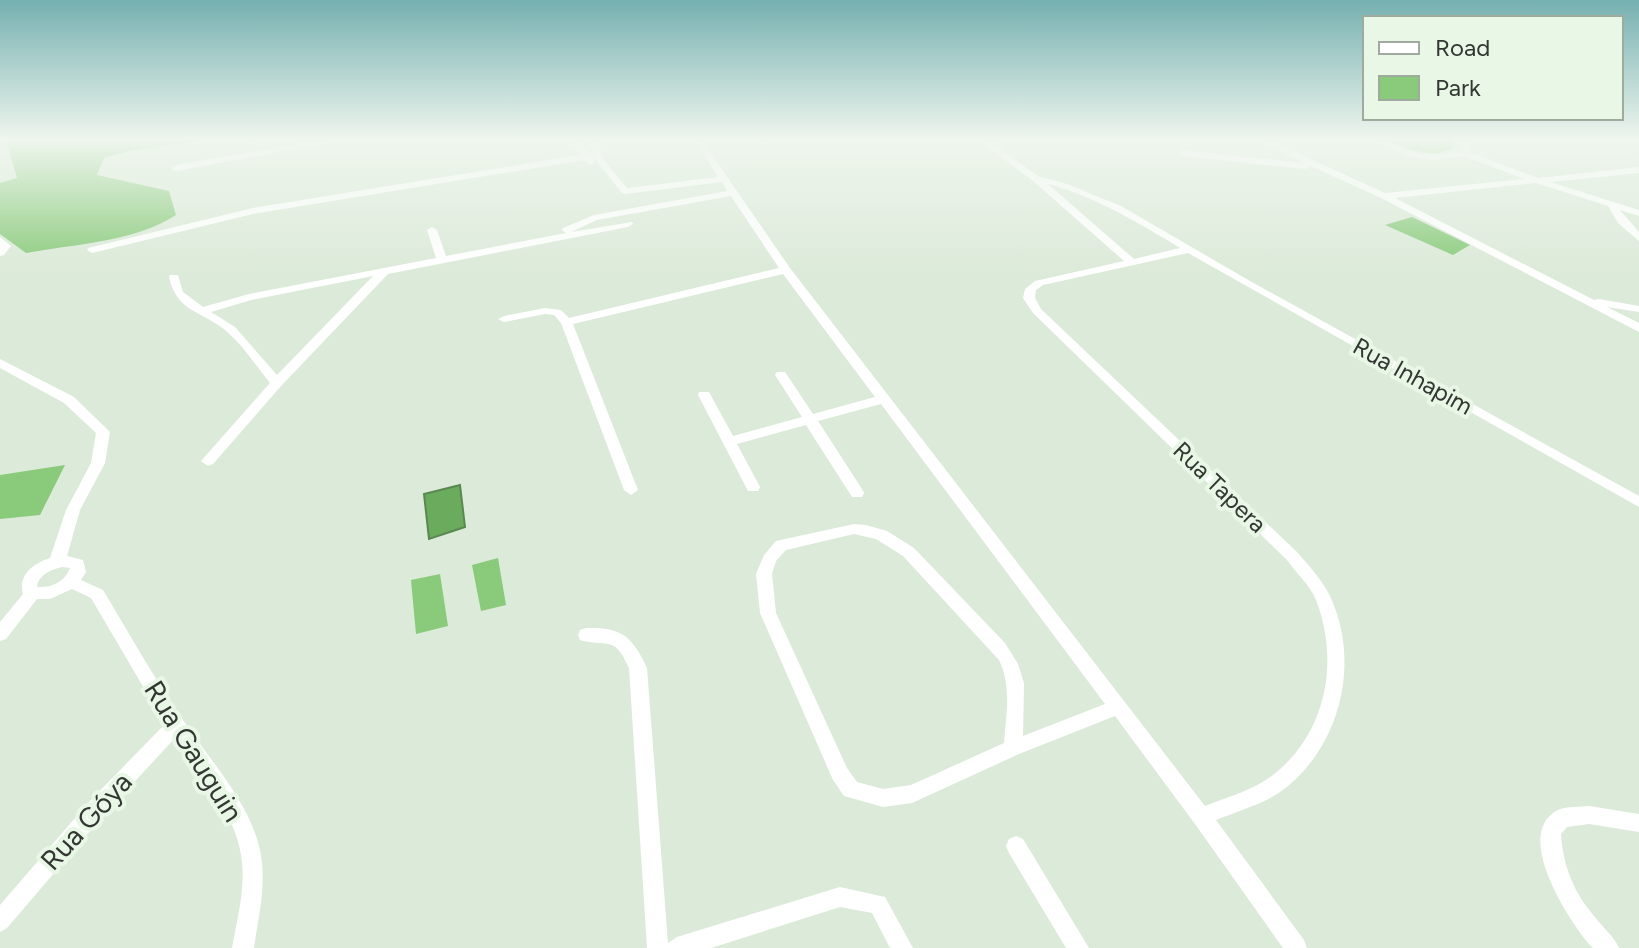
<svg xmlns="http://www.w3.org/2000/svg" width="1639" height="948" viewBox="0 0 1639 948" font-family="Figtree,sans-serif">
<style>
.green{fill:#89ca7b}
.water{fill:#6aab5d;stroke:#598850;stroke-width:2}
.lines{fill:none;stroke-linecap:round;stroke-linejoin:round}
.minor{fill:#fff;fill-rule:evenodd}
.labels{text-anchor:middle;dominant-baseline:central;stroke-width:8;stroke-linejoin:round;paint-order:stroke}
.street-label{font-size:24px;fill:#323731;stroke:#e9f7e6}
.near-street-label{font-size:28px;fill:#323731;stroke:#e9f7e6}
</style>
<rect width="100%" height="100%" fill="#dcead9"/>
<path class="green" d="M 6,140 L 201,140 C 168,147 135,147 104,158 L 97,175 L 169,191 L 176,215 C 135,242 74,244 26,253 L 0,234 L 0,183 L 17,178 Z
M 1392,140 L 1451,140 L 1454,147 C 1436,159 1409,151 1392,140 Z
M 1412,217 L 1470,245 L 1453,255 L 1385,225 Z
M 65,465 L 40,515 L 0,519 L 0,475 Z
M 498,558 L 506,605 L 481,611 L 472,565 Z
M 440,574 L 448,626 L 416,634 L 411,580 Z"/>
<path class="water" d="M 460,485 L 465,527 L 429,539 L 424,494 Z"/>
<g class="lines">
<path class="minor" d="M 323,140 L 344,140 L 176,171 L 171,168 L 176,165 Z
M 570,140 L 579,140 L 589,154 L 593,153 L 591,140 L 599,140 L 603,159 L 627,188 L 718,177 L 702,152 L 697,140 L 705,140 L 710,152 L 790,268 L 1205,806 C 1228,797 1254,790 1273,775 C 1326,734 1340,662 1316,600 C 1310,585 1296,573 1287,560 L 1033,313 L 1023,298 L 1025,289 L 1035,281 L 1124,261 L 1032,180 L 978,140 L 988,140 L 1038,176 L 1067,184 L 1121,206 L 1250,281 L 1639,496 L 1639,507 L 1188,253 L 1043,285 L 1036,290 L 1035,298 L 1041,309 L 1297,552 C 1309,566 1322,580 1330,596 C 1360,660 1342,741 1288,786 C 1268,803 1240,810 1216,820 L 1304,940 L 1307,948 L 1283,948 L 1195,824 L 1115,716 L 1019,754 L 912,803 L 883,807 L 844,796 L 833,780 L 760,613 L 756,574 L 764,555 L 776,541 L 854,524 L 866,525 L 887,531 L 914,548 L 1005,643 L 1018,664 L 1024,683 L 1023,736 L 1105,704 L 881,404 L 818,421 L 862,489 L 864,493 L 862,497 L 852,497 L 806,425 L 737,444 L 760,487 L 758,491 L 748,491 L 698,395 L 699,392 L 709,392 L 733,436 L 802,417 L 775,375 L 777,372 L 785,372 L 813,414 L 875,397 L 783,274 L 573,324 L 638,490 L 631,495 L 624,490 L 561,323 L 554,315 L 545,314 L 504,322 L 498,319 L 504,316 L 545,308 L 561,310 L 569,318 L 779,268 L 731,196 L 597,220 L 571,232 L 632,222 L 633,224 L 628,227 L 388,274 L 281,386 L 213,464 L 208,466 L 201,461 L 270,383 C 256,366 242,344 225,330 C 200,310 177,312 169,277 L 170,275 L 178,275 L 183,292 L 203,307 L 249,294 L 436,258 L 427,230 L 432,227 L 437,230 L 446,256 L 566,233 L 562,230 L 563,228 L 594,215 L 727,191 L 722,182 L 625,194 L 622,193 L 594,158 L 592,158 L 595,162 L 590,165 L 584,160 L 253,214 L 92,253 L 87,250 L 88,248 L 253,208 L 580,155 ZM 1048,184 C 1096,197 1139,223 1180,248 L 1134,259 ZM 373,276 L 277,375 L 235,327 L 211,312 L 251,300 ZM 854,534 L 876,539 L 903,556 L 999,660 C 1012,687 1006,715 1004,743 L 911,785 L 883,789 L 857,782 L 847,768 L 776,613 L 772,574 L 776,561 L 786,550 Z
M 1257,140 L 1269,140 L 1385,193 L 1524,179 L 1464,156 L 1433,160 L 1407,156 L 1387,147 L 1377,140 C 1387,140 1392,144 1402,148 C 1421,156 1441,157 1461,151 L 1463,148 L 1459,140 L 1468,140 L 1471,148 L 1469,152 L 1538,178 L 1639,167 L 1639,173 L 1550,182 L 1639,210 L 1639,216 L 1620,210 L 1639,232 L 1639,241 L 1618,223 L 1608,206 L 1536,183 L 1395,198 L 1594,300 L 1599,299 L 1639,306 L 1639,312 L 1607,307 L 1639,323 L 1639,332 L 1381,198 L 1311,166 L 1306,169 L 1181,156 L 1177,153 L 1181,150 L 1304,163 Z
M 0,237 L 11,246 L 4,255 L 0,256 Z
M 0,359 L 74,397 L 110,432 L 105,463 L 80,510 L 67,556 L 83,560 L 86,572 L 81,580 L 103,590 C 129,633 154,678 183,720 C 211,762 257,810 262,863 C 265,891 258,920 254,948 L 232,948 C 237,920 245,891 242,862 C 238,816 201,775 175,738 L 102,817 L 7,928 L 0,932 L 0,905 L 88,803 L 165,724 L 91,598 L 72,589 L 50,599 L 37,599 L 6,639 L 0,641 L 0,622 L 23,594 C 18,574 33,564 50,558 L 66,510 L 91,463 L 96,433 L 64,403 L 0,368 ZM 62,567 L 70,568 C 65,582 51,588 37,587 C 39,574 51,570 62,567 Z
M 586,628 C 622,627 632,636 647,668 L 668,943 L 677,937 L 840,887 L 885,897 L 913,948 L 890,948 L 872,913 L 840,907 L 711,948 L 647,948 L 629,668 C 614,634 608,648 580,640 L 578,635 L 580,630 Z
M 1589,806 L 1639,814 L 1639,832 L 1589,824 L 1567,827 L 1561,834 C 1563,866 1574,893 1595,917 C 1603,928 1614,936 1619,948 L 1593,948 L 1588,943 C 1568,919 1512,833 1558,810 C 1567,806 1579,807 1589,806 Z
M 1016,836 L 1023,839 L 1089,948 L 1066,948 L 1009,853 L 1006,846 L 1009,839 Z"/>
</g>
<linearGradient id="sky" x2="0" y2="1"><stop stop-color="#75b0b0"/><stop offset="0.51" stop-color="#eff6ee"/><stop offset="1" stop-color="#eff6ee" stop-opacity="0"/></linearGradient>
<rect width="1639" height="273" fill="url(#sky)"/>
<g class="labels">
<g class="street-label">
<text transform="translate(1413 376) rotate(29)">Rua Inhapim</text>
<text transform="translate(1220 487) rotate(44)">Rua Tapera</text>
</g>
<g class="near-street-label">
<text transform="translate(194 751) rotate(58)">Rua Gauguin</text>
<text transform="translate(86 821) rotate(-48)">Rua Góya</text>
</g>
</g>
<rect x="1363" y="16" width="260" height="104" fill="#e9f7e6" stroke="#a0aa9e" stroke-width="2"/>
<rect x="1379" y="42" width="40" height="12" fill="#ffffff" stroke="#a0aa9e" stroke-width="2"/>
<text x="1435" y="56" font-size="24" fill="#323731">Road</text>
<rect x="1379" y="76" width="40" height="24" fill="#89ca7b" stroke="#a0aa9e" stroke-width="2"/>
<text x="1435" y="96" font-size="24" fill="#323731">Park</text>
</svg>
